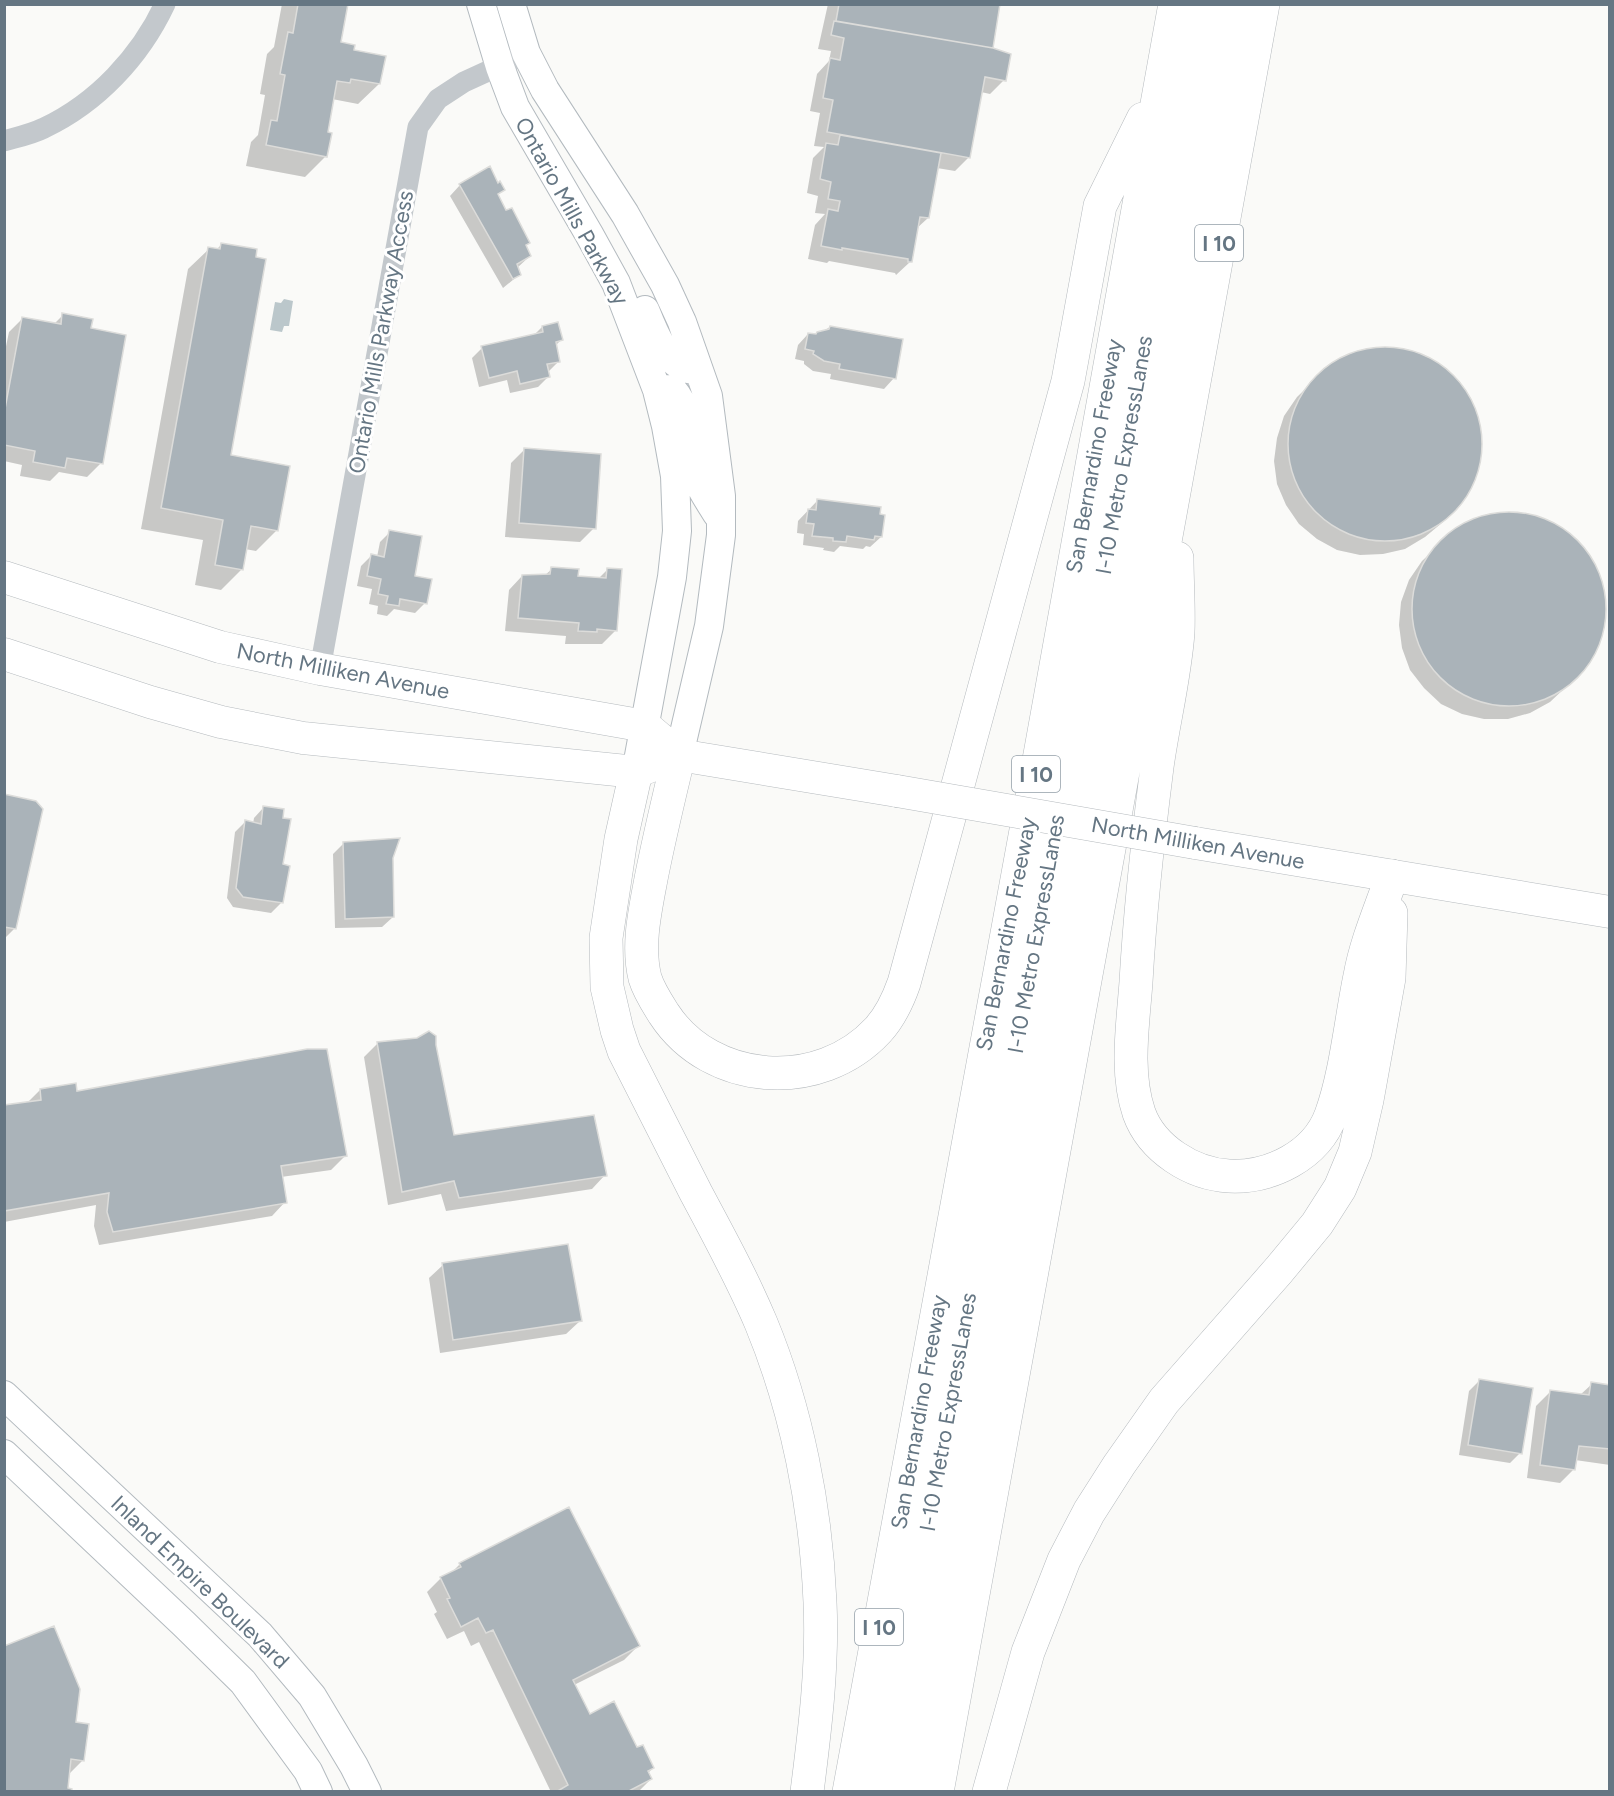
<svg xmlns="http://www.w3.org/2000/svg" width="1614" height="1796" viewBox="0 0 1614 1796" font-family="Figtree,sans-serif">
<style>
.water{fill:#bbc7cb}
.shadow{fill:#0003}
.building{fill:#aab3b9;stroke:#dcdcda;stroke-width:1.5}
.lines{fill:none;stroke-linecap:round;stroke-linejoin:round}
.secondary-casing{stroke:#b3babf;stroke-width:30}
.primary-casing{stroke:#b5babe;stroke-width:33}
.motorway-casing{stroke:#b4b9bd;stroke-width:34}
.minor{stroke:#c3c8cc;stroke-width:21}
.secondary{stroke:#fff;stroke-width:28}
.primary{stroke:#fff;stroke-width:32}
.motorway{stroke:#fff;stroke-width:33}
.primary-bridge-casing{stroke:#b5babe;stroke-width:33;stroke-linecap:butt}
.primary-bridge{stroke:#fff;stroke-width:32}
.labels{text-anchor:middle;dominant-baseline:central;stroke-width:6;stroke-linejoin:round;paint-order:stroke}
.shield{fill:#fff;stroke:#939fa8;stroke-width:1.5}
.shield-label{font-size:21px;font-weight:bold;fill:#657683}
.street-label{font-size:22px;fill:#657683;stroke:#fff}
</style>
<rect width="100%" height="100%" fill="#fafaf8"/>
<path class="water" d="M 284,299 L 293,301 L 289,326 L 284,326 L 282,332 L 270,330 L 275,302 L 281,303 Z"/>
<path class="shadow" d="M 282,4 L 347,4 L 339,43 L 352,51 L 379,84 L 358,104 L 332,99 L 326,133 L 326,156 L 305,177 L 246,166 L 251,142 L 258,135 L 265,95 L 260,94 L 267,54 L 274,47 Z
M 828,4 L 999,4 L 991,49 L 1004,80 L 990,94 L 981,92 L 969,157 L 955,171 L 937,168 L 928,218 L 916,229 L 910,262 L 896,275 L 895,273 L 829,261 L 827,263 L 808,259 L 815,225 L 825,214 L 815,213 L 818,196 L 807,193 L 813,158 L 824,147 L 814,146 L 820,113 L 810,111 L 817,74 L 829,61 L 831,51 L 818,49 Z
M 489,168 L 498,185 L 503,189 L 497,195 L 530,256 L 517,268 L 519,275 L 503,288 L 450,196 L 460,185 Z
M 221,245 L 229,457 L 277,530 L 256,551 L 245,549 L 242,569 L 221,590 L 195,585 L 203,540 L 141,529 L 188,269 L 209,249 L 216,250 Z
M 63,315 L 90,330 L 101,463 L 87,477 L 59,472 L 50,481 L 20,476 L 22,465 L 4,461 L 4,356 L 9,332 L 23,318 L 54,324 Z
M 542,327 L 561,340 L 555,346 L 559,361 L 548,372 L 548,377 L 538,387 L 510,393 L 507,380 L 479,387 L 472,358 L 482,348 L 534,335 Z
M 830,327 L 894,378 L 884,389 L 830,379 L 831,374 L 813,371 L 804,364 L 804,361 L 795,359 L 798,345 L 808,334 L 815,336 Z
M 1372,349 L 1395,349 L 1417,354 L 1438,364 L 1456,379 L 1469,398 L 1477,420 L 1480,443 L 1478,466 L 1470,488 L 1457,507 L 1443,522 L 1425,537 L 1405,549 L 1383,554 L 1360,555 L 1337,550 L 1317,539 L 1299,524 L 1286,505 L 1277,484 L 1274,461 L 1277,438 L 1284,416 L 1297,397 L 1329,366 L 1349,355 Z
M 524,450 L 594,528 L 580,542 L 505,537 L 511,463 Z
M 818,500 L 881,537 L 870,547 L 866,546 L 863,549 L 840,546 L 834,552 L 823,550 L 824,548 L 803,545 L 804,534 L 797,533 L 798,521 Z
M 1519,513 L 1542,518 L 1563,529 L 1580,544 L 1594,563 L 1602,584 L 1605,607 L 1603,630 L 1595,652 L 1582,672 L 1550,702 L 1530,713 L 1508,719 L 1484,719 L 1462,714 L 1441,704 L 1424,688 L 1410,670 L 1402,648 L 1399,625 L 1401,602 L 1409,580 L 1422,561 L 1454,531 L 1474,519 L 1496,514 Z
M 390,532 L 425,603 L 415,613 L 394,609 L 387,616 L 377,614 L 378,606 L 369,604 L 372,589 L 357,586 L 361,566 L 371,556 L 377,557 L 380,542 Z
M 552,569 L 577,577 L 598,579 L 607,570 L 616,630 L 602,644 L 565,644 L 566,636 L 505,631 L 509,590 L 522,576 L 544,576 Z
M 4,796 L 41,809 L 14,929 L 4,939 Z
M 264,807 L 281,866 L 281,903 L 271,913 L 233,907 L 227,898 L 235,832 L 245,822 L 253,824 L 254,818 Z
M 344,843 L 391,858 L 393,917 L 382,927 L 335,928 L 333,854 Z
M 378,1043 L 435,1045 L 453,1136 L 605,1175 L 592,1189 L 446,1211 L 441,1194 L 388,1205 L 364,1057 Z
M 40,1090 L 76,1093 L 345,1156 L 331,1170 L 281,1177 L 285,1202 L 272,1216 L 99,1245 L 94,1226 L 96,1205 L 4,1222 L 4,1107 L 27,1103 Z
M 443,1265 L 580,1321 L 566,1334 L 440,1353 L 429,1278 Z
M 1479,1381 L 1520,1453 L 1510,1463 L 1459,1455 L 1469,1391 Z
M 1592,1384 L 1610,1386 L 1610,1465 L 1575,1460 L 1573,1470 L 1560,1483 L 1527,1478 L 1536,1406 L 1550,1392 L 1580,1395 Z
M 460,1564 L 638,1646 L 624,1660 L 574,1685 L 589,1716 L 637,1749 L 653,1768 L 648,1773 L 651,1779 L 638,1792 L 551,1792 L 479,1642 L 471,1646 L 464,1631 L 447,1639 L 434,1614 L 437,1612 L 427,1592 L 441,1578 L 450,1574 Z
M 74,1723 L 83,1760 L 69,1774 L 66,1790 L 4,1792 Z"/>
<path class="building" d="M 298,4 L 348,4 L 341,42 L 355,45 L 354,50 L 386,56 L 380,84 L 351,79 L 350,83 L 337,81 L 328,132 L 332,133 L 327,157 L 266,145 L 271,120 L 277,121 L 285,75 L 280,74 L 288,32 L 293,33 Z
M 839,4 L 1000,4 L 993,48 L 836,21 Z
M 834,21 L 993,48 L 1011,54 L 1006,81 L 985,77 L 970,158 L 827,132 L 833,100 L 823,98 L 830,58 L 840,60 L 844,38 L 831,35 Z
M 840,135 L 941,153 L 929,218 L 920,217 L 912,262 L 908,262 L 908,259 L 842,248 L 842,250 L 821,246 L 828,209 L 838,211 L 840,201 L 828,199 L 831,182 L 820,179 L 826,143 L 838,145 Z
M 490,166 L 498,183 L 500,181 L 505,190 L 498,194 L 506,210 L 512,208 L 530,243 L 526,245 L 531,256 L 517,264 L 521,275 L 513,279 L 459,184 Z
M 221,243 L 257,249 L 256,257 L 266,259 L 231,455 L 290,466 L 278,531 L 251,526 L 243,570 L 215,565 L 223,520 L 161,508 L 208,247 L 220,249 Z
M 62,313 L 93,319 L 91,328 L 126,335 L 103,464 L 67,458 L 65,468 L 33,462 L 35,451 L 4,445 L 4,414 L 22,317 L 61,324 Z
M 558,322 L 563,340 L 556,342 L 560,362 L 547,364 L 550,377 L 520,384 L 517,371 L 489,378 L 481,346 L 543,332 L 542,326 Z
M 830,326 L 903,339 L 896,379 L 839,369 L 840,364 L 824,361 L 813,354 L 814,351 L 805,349 L 808,333 L 816,334 L 817,332 L 829,329 Z
M1288 444a97 97 0 1 1 194 0a97 97 0 1 1-194 0Z
M 524,448 L 601,454 L 596,529 L 519,523 Z
M 817,499 L 881,507 L 880,514 L 885,515 L 882,537 L 875,536 L 874,540 L 847,536 L 846,542 L 833,541 L 833,538 L 812,536 L 814,524 L 806,523 L 808,509 L 816,510 Z
M1412 609a97 97 0 1 1 194 0a97 97 0 1 1-194 0Z
M 389,530 L 422,536 L 415,576 L 432,579 L 427,604 L 400,599 L 399,606 L 386,604 L 388,596 L 378,594 L 381,579 L 367,576 L 371,554 L 384,557 Z
M 551,567 L 579,569 L 578,576 L 606,578 L 607,568 L 622,569 L 617,631 L 597,629 L 597,632 L 578,631 L 579,623 L 518,618 L 522,575 L 550,574 Z
M 4,794 L 36,801 L 43,809 L 16,929 L 4,927 Z
M 263,806 L 284,809 L 283,818 L 291,819 L 283,864 L 290,866 L 283,903 L 243,897 L 236,888 L 245,820 L 261,824 Z
M 400,838 L 393,858 L 394,917 L 345,919 L 343,842 Z
M 429,1031 L 436,1036 L 436,1045 L 454,1135 L 594,1115 L 607,1176 L 459,1198 L 454,1181 L 402,1192 L 377,1042 L 417,1038 Z
M 307,1049 L 327,1049 L 347,1156 L 281,1166 L 287,1203 L 113,1232 L 107,1212 L 109,1193 L 4,1211 L 4,1105 L 41,1100 L 40,1089 L 76,1083 L 77,1091 Z
M 568,1244 L 582,1321 L 453,1340 L 442,1263 Z
M 1479,1379 L 1533,1388 L 1522,1454 L 1468,1445 Z
M 1591,1382 L 1610,1385 L 1610,1449 L 1579,1446 L 1575,1470 L 1540,1465 L 1550,1390 L 1589,1395 Z
M 569,1507 L 640,1646 L 573,1680 L 590,1714 L 614,1701 L 637,1747 L 643,1745 L 654,1768 L 648,1771 L 652,1779 L 627,1792 L 556,1792 L 568,1785 L 493,1630 L 486,1633 L 478,1618 L 461,1627 L 447,1599 L 450,1598 L 440,1577 L 461,1567 L 459,1563 Z
M 54,1626 L 80,1689 L 76,1722 L 89,1724 L 84,1761 L 71,1759 L 68,1788 L 72,1789 L 71,1792 L 4,1792 L 4,1646 Z"/>
<g class="lines">
<defs>
<path id="secondary" d="M 481,4 L 500,67 L 515,107 L 589,234 L 616,283 L 657,390 L 666,426 L 675,476 L 677,531 L 672,577 L 636,772
M 511,4 L 526,53 L 545,90 L 625,214 L 665,285 L 682,322 L 708,396 L 721,496 L 721,535 L 709,626 L 679,755
M 645,310 C 653,330 664,360 685,368 C 689,370 695,370 699,371
M 657,390 L 672,389 C 695,415 686,445 696,476 C 700,489 710,502 717,514
M 4,1395 L 260,1635 L 312,1696 L 354,1766 L 367,1792
M 4,1454 L 184,1624 L 243,1682 L 308,1771 L 318,1792"/>
<path id="primary" d="M 4,577 L 220,647 L 320,669 L 645,726 L 679,755
M 4,654 L 150,702 L 221,722 L 303,738 L 636,772 L 679,755 L 897,791
M 1195,843 L 1610,912"/>
<path id="motorway" d="M 1177,558 C 1177,582 1179,607 1178,632 C 1175,676 1163,723 1157,767 C 1148,838 1140,910 1136,982 C 1133,1024 1125,1072 1139,1113 C 1152,1149 1192,1174 1229,1176 C 1270,1178 1316,1156 1331,1115 C 1346,1074 1351,1019 1360,976 C 1366,942 1381,908 1392,876
M 679,755 C 669,797 659,838 651,879 C 645,911 637,946 645,978 C 649,991 657,1003 664,1014 C 711,1086 820,1093 878,1030 C 890,1017 898,1000 904,983 L 1068,381 L 1100,206 L 1143,119
M 636,772 L 621,839 L 606,938 L 607,987 L 617,1030 L 624,1051 C 648,1099 672,1146 696,1193 C 719,1236 742,1278 761,1323 C 797,1410 816,1508 820,1602 C 823,1665 815,1729 807,1792
M 849,1792 L 1041,749 L 1175,4
M 879,1792 L 1205,4
M 907,1792 L 1231,4
M 937,1792 L 1263,4
M 989,1792 L 1028,1652 L 1064,1560 L 1089,1512 L 1119,1465 L 1164,1401 L 1279,1270 L 1317,1224 L 1340,1188 L 1355,1152 L 1367,1100 L 1389,978 L 1391,913"/>
</defs>
<use href="#secondary" class="secondary-casing"/>
<use href="#primary" class="primary-casing"/>
<use href="#motorway" class="motorway-casing"/>
<path class="minor" d="M 4,141 C 18,137 32,134 44,128 C 97,103 140,57 165,4
M 320,669 L 418,127 L 438,99 L 464,82 L 512,60"/>
<use href="#secondary" class="secondary"/>
<use href="#primary" class="primary"/>
<use href="#motorway" class="motorway"/>
<defs>
<path id="primary-bridge" d="M 897,791 L 1195,843"/>
</defs>
<use href="#primary-bridge" class="primary-bridge-casing"/>
<use href="#primary-bridge" class="primary-bridge"/>
</g>
<g class="labels">
<g class="shield">
<rect x="1195" y="225" width="48" height="36" rx="4.5"/>
<rect x="1012" y="756" width="48" height="36" rx="4.5"/>
<rect x="855" y="1609" width="48" height="36" rx="4.5"/>
</g>
<g class="shield-label">
<text x="1219" y="243">I 10</text>
<text x="1036" y="774">I 10</text>
<text x="879" y="1627">I 10</text>
</g>
<g class="street-label">
<text transform="translate(572 211) rotate(61)">Ontario Mills Parkway</text>
<text transform="translate(381 332) rotate(-80)">Ontario Mills Parkway Access</text>
<text transform="translate(1124 455) rotate(-80)">I-10 Metro ExpressLanes</text>
<text transform="translate(1094 456) rotate(-80)">San Bernardino Freeway</text>
<text transform="translate(343 671) rotate(11)">North Milliken Avenue</text>
<text transform="translate(1198 843) rotate(10)">North Milliken Avenue</text>
<text transform="translate(1006 934) rotate(-79)">San Bernardino Freeway</text>
<text transform="translate(1036 934) rotate(-80)">I-10 Metro ExpressLanes</text>
<text transform="translate(919 1412) rotate(-80)">San Bernardino Freeway</text>
<text transform="translate(948 1412) rotate(-80)">I-10 Metro ExpressLanes</text>
<text transform="translate(200 1582) rotate(44)">Inland Empire Boulevard</text>
</g>
</g>
<rect width="1614" height="1796" fill="none" stroke="#657683" stroke-width="12"/>
</svg>
